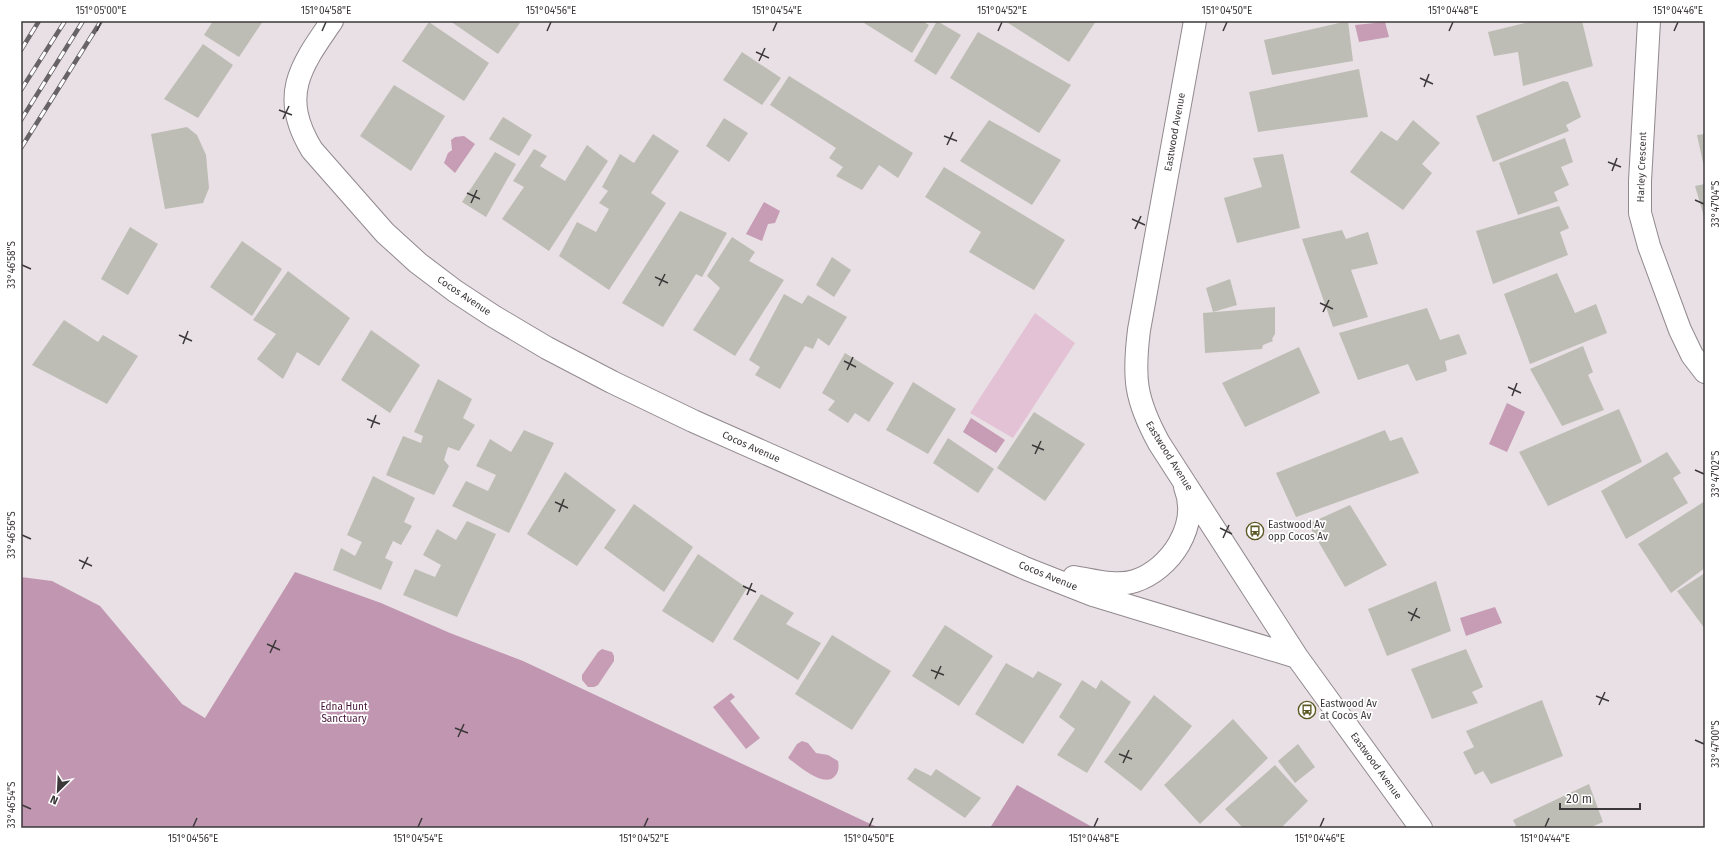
<svg xmlns="http://www.w3.org/2000/svg" width="1726" height="849" viewBox="0 0 1726 849" font-family="'Fira Sans',sans-serif">
<style>
.green{fill:#e4c2d6}
.forest{fill:#c196b0}
.water{fill:#c79cb5}
.building{fill:#bdbdb5}
.lines{fill:none;stroke-linecap:round;stroke-linejoin:round}
.street-casing{stroke:#91898e;stroke-width:24}
.street{stroke:#fff;stroke-width:22}
.rail-casing{stroke:#686365;stroke-width:4.5}
.rail{stroke:#fff;stroke-width:3;stroke-dasharray:9;stroke-linecap:butt}
.ticks{fill:none;stroke:#3c383a;stroke-width:1.5}
.labels{text-anchor:middle;dominant-baseline:central;stroke-width:3.5;stroke-linejoin:round;paint-order:stroke}
.street-label{font-size:10px;fill:#3c383a;stroke:#fff}
.poi-label{font-size:10px;fill:#3c383a;stroke:#fff;text-anchor:start}
.park-label{font-size:10px;fill:#461236;stroke:#fff}
.neatline{fill:none;stroke:#3c383a;stroke-width:1.5}
.ticks-label{font-size:10px;text-anchor:middle;fill:#3c383a}
</style>
<rect width="100%" height="100%" fill="#e8e0e4"/>
<path class="green" d="M 1035,313 L 1075,343 L 1013,438 L 970,413 Z"/>
<path class="forest" d="M 295,572 L 381,603 L 450,633 L 523,661 L 879,828 L 21,828 L 21,577 L 52,581 L 100,606 L 182,704 L 205,718 Z
M 1017,785 L 1094,828 L 990,828 Z"/>
<path class="water" d="M 1385,22 L 1389,37 L 1359,42 L 1355,25 Z
M 464,136 L 475,144 L 455,173 L 444,163 L 448,153 L 452,150 L 451,140 L 455,137 Z
M 764,202 L 780,211 L 775,223 L 768,224 L 762,241 L 746,234 Z
M 1507,403 L 1525,412 L 1507,452 L 1489,444 Z
M 971,418 L 1005,440 L 996,453 L 963,432 Z
M 1495,607 L 1502,623 L 1466,636 L 1460,618 Z
M 602,649 L 612,652 L 614,656 L 614,661 L 598,685 L 594,687 L 588,687 L 582,680 L 582,675 L 598,652 Z
M 731,693 L 735,697 L 730,701 L 760,738 L 746,749 L 713,707 Z
M 802,741 L 808,743 L 816,753 L 828,755 L 838,761 C 839,767 839,771 835,776 C 824,789 798,765 788,758 L 797,744 Z"/>
<path class="building" d="M 213,21 L 263,21 L 239,57 L 204,35 Z
M 450,21 L 517,21 L 520,23 L 498,54 Z
M 861,21 L 922,21 L 929,25 L 912,53 Z
M 937,21 L 961,35 L 936,75 L 914,61 Z
M 1005,21 L 1096,21 L 1069,62 Z
M 1348,21 L 1353,61 L 1272,75 L 1264,40 Z
M 1533,21 L 1582,21 L 1593,66 L 1523,86 L 1518,52 L 1494,56 L 1488,32 Z
M 429,22 L 489,63 L 464,101 L 402,61 Z
M 978,32 L 1071,85 L 1039,133 L 950,78 Z
M 203,44 L 233,65 L 198,118 L 164,99 Z
M 742,52 L 781,78 L 762,105 L 723,80 Z
M 1359,69 L 1368,117 L 1258,132 L 1249,92 Z
M 789,76 L 913,153 L 898,178 L 879,165 L 862,190 L 836,176 L 843,167 L 829,158 L 836,148 L 770,105 Z
M 1563,81 L 1568,82 L 1581,117 L 1566,125 L 1569,131 L 1493,162 L 1476,116 Z
M 394,85 L 445,116 L 411,171 L 360,136 Z
M 503,117 L 532,135 L 519,156 L 489,139 Z
M 724,118 L 748,133 L 729,162 L 706,146 Z
M 989,120 L 1061,160 L 1032,205 L 960,161 Z
M 1413,120 L 1440,143 L 1422,164 L 1432,173 L 1403,210 L 1350,172 L 1381,131 L 1397,141 Z
M 187,127 L 197,135 L 206,155 L 209,188 L 203,203 L 165,209 L 151,134 Z
M 653,134 L 679,151 L 651,193 L 666,203 L 609,290 L 559,256 L 577,222 L 596,232 L 609,209 L 599,203 L 608,191 L 602,187 L 620,154 L 634,163 Z
M 1705,134 L 1705,167 L 1704,167 L 1697,135 Z
M 1565,138 L 1573,162 L 1561,167 L 1569,185 L 1554,192 L 1558,201 L 1518,215 L 1499,163 Z
M 587,145 L 608,161 L 549,251 L 502,219 L 524,187 L 513,181 L 534,149 L 547,156 L 540,166 L 565,181 Z
M 495,152 L 516,164 L 486,217 L 462,202 Z
M 1283,154 L 1300,228 L 1237,243 L 1224,198 L 1262,187 L 1253,158 Z
M 944,167 L 1065,240 L 1034,290 L 969,252 L 981,232 L 925,197 Z
M 1705,184 L 1705,220 L 1695,186 Z
M 1559,206 L 1569,228 L 1560,232 L 1568,255 L 1493,284 L 1476,231 Z
M 680,211 L 727,233 L 702,277 L 696,274 L 663,327 L 622,303 Z
M 130,227 L 158,244 L 128,295 L 101,279 Z
M 1342,230 L 1346,239 L 1368,232 L 1378,264 L 1351,270 L 1368,317 L 1333,327 L 1302,239 Z
M 732,237 L 755,252 L 749,261 L 784,280 L 735,356 L 693,330 L 720,288 L 707,276 Z
M 242,241 L 282,269 L 252,316 L 210,287 Z
M 832,257 L 851,270 L 834,297 L 816,285 Z
M 288,271 L 350,318 L 319,366 L 297,352 L 283,379 L 257,359 L 276,334 L 253,320 Z
M 1557,273 L 1575,313 L 1596,304 L 1607,333 L 1530,364 L 1504,294 Z
M 1230,279 L 1237,305 L 1213,312 L 1206,288 Z
M 784,294 L 802,304 L 808,295 L 847,317 L 829,346 L 818,338 L 813,349 L 805,346 L 780,389 L 755,375 L 760,367 L 749,360 Z
M 1275,307 L 1275,334 L 1272,339 L 1273,341 L 1263,345 L 1262,349 L 1205,353 L 1203,313 Z
M 1427,308 L 1440,340 L 1459,334 L 1467,354 L 1445,361 L 1447,371 L 1416,381 L 1408,364 L 1358,380 L 1339,333 Z
M 64,320 L 98,342 L 103,335 L 138,356 L 107,404 L 32,365 Z
M 371,330 L 420,365 L 390,413 L 341,380 Z
M 1583,346 L 1593,372 L 1588,375 L 1604,410 L 1562,426 L 1530,369 Z
M 1299,347 L 1320,393 L 1245,427 L 1222,383 Z
M 845,353 L 894,383 L 869,422 L 855,413 L 848,423 L 828,410 L 835,401 L 822,393 Z
M 438,379 L 472,399 L 463,418 L 475,425 L 459,451 L 448,447 L 444,460 L 449,466 L 434,495 L 386,475 L 403,436 L 421,443 L 423,436 L 414,432 Z
M 913,382 L 956,409 L 928,454 L 886,430 Z
M 1619,409 L 1642,462 L 1548,506 L 1519,452 Z
M 1034,412 L 1085,444 L 1045,501 L 997,468 Z
M 524,430 L 554,443 L 509,533 L 452,506 L 466,481 L 488,491 L 496,475 L 476,466 L 490,439 L 511,452 Z
M 1385,430 L 1390,441 L 1402,437 L 1419,473 L 1296,517 L 1276,473 Z
M 948,438 L 994,469 L 978,493 L 933,463 Z
M 1667,452 L 1681,473 L 1673,478 L 1688,503 L 1626,539 L 1601,491 Z
M 565,472 L 616,510 L 577,566 L 527,534 Z
M 373,476 L 415,498 L 404,522 L 412,526 L 401,545 L 393,541 L 385,558 L 393,562 L 381,590 L 333,570 L 341,548 L 355,556 L 362,542 L 347,535 Z
M 1705,501 L 1705,568 L 1671,593 L 1638,544 Z
M 634,504 L 693,547 L 664,592 L 604,548 Z
M 1350,505 L 1387,565 L 1345,587 L 1308,524 Z
M 467,521 L 496,534 L 457,617 L 403,595 L 415,569 L 435,577 L 441,565 L 423,555 L 437,529 L 456,540 Z
M 698,554 L 747,588 L 713,643 L 662,611 Z
M 1705,573 L 1705,629 L 1677,591 Z
M 1436,581 L 1451,631 L 1387,656 L 1368,609 Z
M 761,594 L 794,613 L 786,624 L 821,643 L 798,680 L 733,639 Z
M 945,625 L 993,656 L 959,706 L 912,676 Z
M 832,635 L 891,671 L 852,730 L 795,694 Z
M 1466,649 L 1483,687 L 1472,692 L 1478,703 L 1432,719 L 1411,669 Z
M 1006,663 L 1033,678 L 1038,671 L 1062,684 L 1023,744 L 975,714 Z
M 1082,680 L 1096,689 L 1101,680 L 1131,702 L 1087,773 L 1057,755 L 1075,729 L 1059,717 Z
M 1154,695 L 1192,726 L 1141,791 L 1104,762 Z
M 1542,700 L 1563,756 L 1491,784 L 1483,771 L 1475,775 L 1463,752 L 1474,747 L 1466,731 Z
M 1233,719 L 1268,758 L 1200,824 L 1164,785 Z
M 1298,744 L 1315,767 L 1295,783 L 1278,761 Z
M 1275,765 L 1308,801 L 1281,828 L 1243,828 L 1225,809 Z
M 915,768 L 931,776 L 936,769 L 981,798 L 965,818 L 907,779 Z
M 1589,784 L 1603,822 L 1589,828 L 1517,828 L 1513,820 Z"/>
<g class="lines">
<defs>
<path id="street" d="M 332,21 C 300,67 279,96 312,150 L 385,233 L 418,263 L 455,291 L 493,316 L 547,348 L 612,382 L 693,421 L 1027,569 L 1093,595 L 1297,657
M 1195,21 L 1139,330 C 1133,378 1135,399 1159,443 L 1297,657 L 1421,828
M 1649,21 L 1640,181 L 1640,213 L 1649,246 L 1680,330 L 1692,355 L 1705,372
M 1074,577 C 1093,580 1116,587 1135,581 C 1171,569 1200,525 1185,487"/>
</defs>
<use href="#street" class="street-casing"/>
<use href="#street" class="street"/>
<defs>
<path id="rail" d="M 21,50 L 39,21
M 21,90 L 65,21
M 21,120 L 83,21
M 21,148 L 101,21"/>
</defs>
<use href="#rail" class="rail-casing"/>
<use href="#rail" class="rail"/>
</g>
<path class="ticks" d="M 97,31 L 101,22M 322,31 L 326,22M 547,31 L 551,22M 773,31 L 777,22M 998,31 L 1002,22M 1223,31 L 1227,22M 1449,31 L 1453,22M 1674,31 L 1678,22M 756,52 L 769,58M 759,61 L 765,48M 1420,78 L 1433,84M 1424,87 L 1429,74M 279,110 L 292,115M 283,119 L 289,106M 944,136 L 957,141M 947,145 L 953,132M 1608,162 L 1621,167M 1612,171 L 1617,158M 467,193 L 480,199M 1695,200 L 1704,204M 471,203 L 477,190M 1132,219 L 1145,225M 1135,229 L 1141,216M 22,265 L 31,269M 655,277 L 668,283M 659,286 L 665,274M 1320,303 L 1333,309M 1323,312 L 1329,300M 179,335 L 192,341M 183,344 L 188,331M 844,361 L 856,367M 847,370 L 853,357M 1508,387 L 1521,393M 1512,396 L 1517,383M 367,419 L 380,424M 371,428 L 376,415M 1032,445 L 1044,450M 1035,454 L 1041,441M 1695,470 L 1704,474M 555,502 L 568,508M 559,512 L 564,499M 1220,528 L 1232,534M 22,535 L 31,539M 1223,538 L 1229,525M 79,560 L 92,566M 82,569 L 88,557M 743,586 L 756,592M 747,595 L 752,583M 1408,612 L 1420,618M 1411,621 L 1417,608M 267,644 L 280,650M 270,653 L 276,640M 931,670 L 944,675M 935,679 L 941,666M 1596,696 L 1609,701M 1599,705 L 1605,692M 455,728 L 468,733M 458,737 L 464,724M 1695,740 L 1704,744M 1119,754 L 1132,759M 1123,763 L 1129,750M 22,805 L 31,809M 193,827 L 197,818M 418,827 L 422,818M 644,827 L 648,818M 869,827 L 873,818M 1094,827 L 1098,818M 1320,827 L 1324,818M 1545,827 L 1549,818"/>
<defs>
<symbol id="bus-ring" viewBox="-11 -11 22 22"><circle r="9.5" fill="#fff" stroke="#5b5824" stroke-width="1.5"/><path d="M-5-6H5V4H4V6H2V4H-2V6H-4V4H-5ZM-3.5-4V0h7V-4ZM-3.5 1.2v1.5H-2V1.2ZM2 1.2v1.5H3.5V1.2Z" fill="#5b5824"/></symbol>
</defs>
<g fill-rule="evenodd">
<use href="#bus-ring" x="1245" y="521" width="20" height="20"/>
<use href="#bus-ring" x="1297" y="700" width="20" height="20"/>
</g>
<g class="labels">
<g class="street-label">
<text transform="translate(1175 132) rotate(-80)">Eastwood Avenue</text>
<text transform="translate(1642 167) rotate(-88)">Harley Crescent</text>
<text transform="translate(464 296) rotate(34)">Cocos Avenue</text>
<text transform="translate(751 447) rotate(24)">Cocos Avenue</text>
<text transform="translate(1169 456) rotate(58)">Eastwood Avenue</text>
<text transform="translate(1048 576) rotate(22)">Cocos Avenue</text>
<text transform="translate(1376 766) rotate(54)">Eastwood Avenue</text>
</g>
<g class="poi-label">
<text x="1268" y="525">Eastwood Av<tspan x="1268" dy="12">opp Cocos Av</tspan></text>
<text x="1320" y="704">Eastwood Av<tspan x="1320" dy="12">at Cocos Av</tspan></text>
</g>
<g class="park-label">
<text x="344" y="707">Edna Hunt<tspan x="344" dy="12">Sanctuary</tspan></text>
</g>
</g>
<rect width="1726" height="849" fill="none" stroke="#ffffff" stroke-width="44"/>
<g transform="translate(58 791) rotate(204)" stroke="#ffffff" stroke-width="3" paint-order="stroke">
<path d="M0-3L7 15L0 10L-7 15Z" fill="#3c383a"/>
<text y="-6" font-size="11" font-weight="bold" text-anchor="middle" fill="#3c383a">N</text>
</g>
<path d="M1560 803v6h80v-6" fill="none" stroke="#3c383a" stroke-width="2"/>
<text x="1566" y="803" font-size="12" fill="#3c383a" stroke="#ffffff" stroke-width="3" paint-order="stroke">20 m</text>
<rect x="22" y="22" width="1682" height="805" class="neatline"/>
<g class="ticks-label">
<text x="101" y="14">151°05'00"E</text>
<text x="326" y="14">151°04'58"E</text>
<text x="551" y="14">151°04'56"E</text>
<text x="777" y="14">151°04'54"E</text>
<text x="1002" y="14">151°04'52"E</text>
<text x="1227" y="14">151°04'50"E</text>
<text x="1453" y="14">151°04'48"E</text>
<text x="1678" y="14">151°04'46"E</text>
<text transform="translate(1715 204) rotate(-90)" y="4">33°47'04"S</text>
<text transform="translate(11 265) rotate(-90)" y="4">33°46'58"S</text>
<text transform="translate(1715 474) rotate(-90)" y="4">33°47'02"S</text>
<text transform="translate(11 535) rotate(-90)" y="4">33°46'56"S</text>
<text transform="translate(1715 744) rotate(-90)" y="4">33°47'00"S</text>
<text transform="translate(11 805) rotate(-90)" y="4">33°46'54"S</text>
<text x="193" y="842">151°04'56"E</text>
<text x="418" y="842">151°04'54"E</text>
<text x="644" y="842">151°04'52"E</text>
<text x="869" y="842">151°04'50"E</text>
<text x="1094" y="842">151°04'48"E</text>
<text x="1320" y="842">151°04'46"E</text>
<text x="1545" y="842">151°04'44"E</text>
</g>
</svg>
